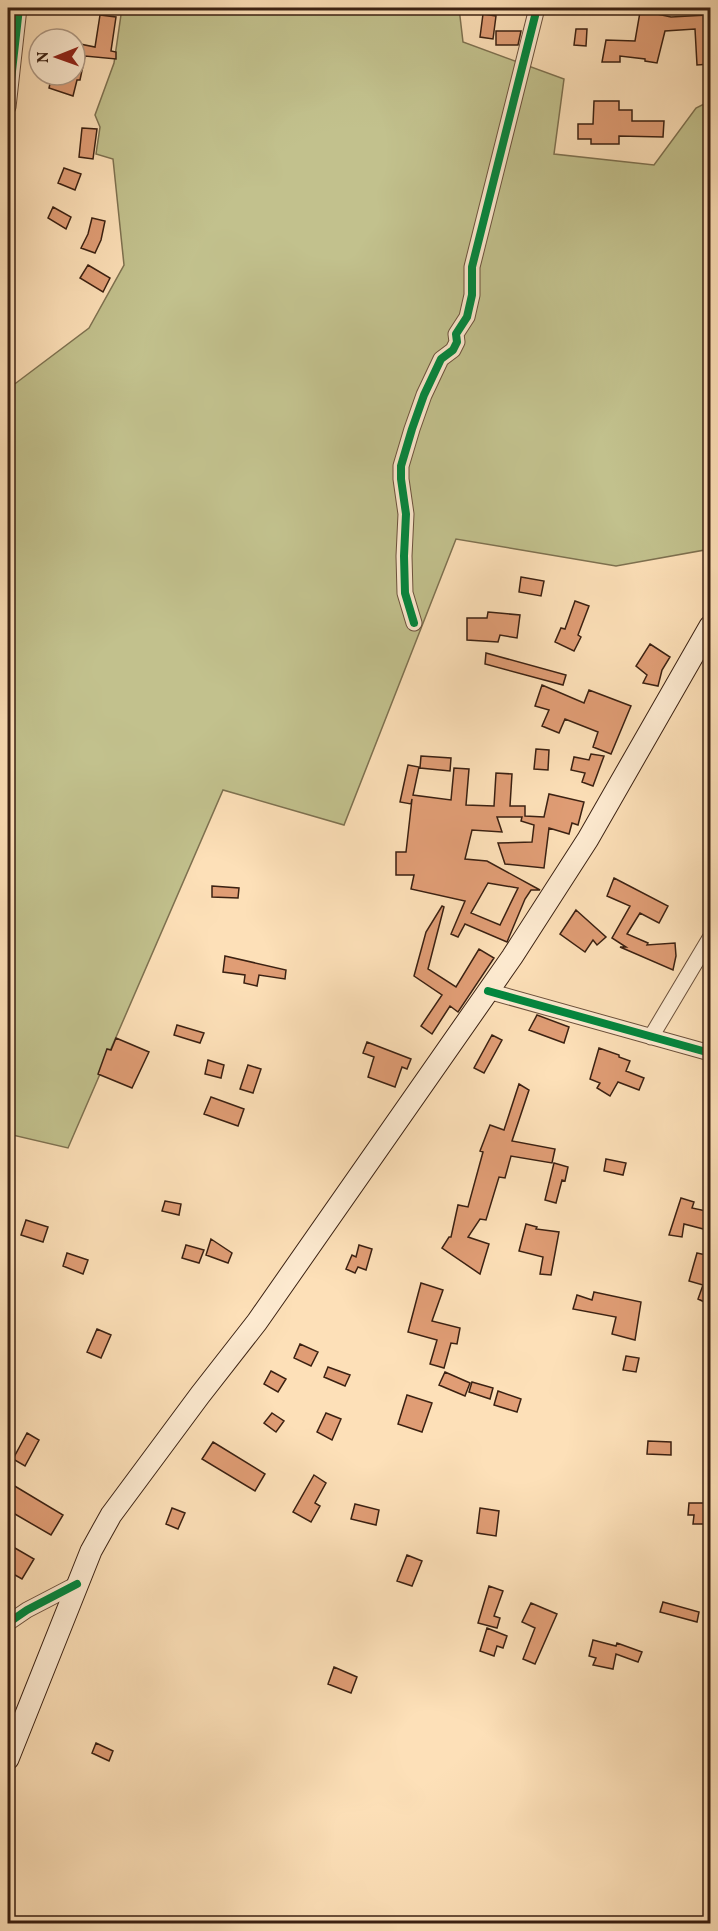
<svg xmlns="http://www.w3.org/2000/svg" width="718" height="1931" viewBox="0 0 718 1931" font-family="Vollkorn,serif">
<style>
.green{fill:#c2c18d;stroke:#7e7150;stroke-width:1.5}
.building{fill:#e09d75;stroke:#3b2112;stroke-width:1.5;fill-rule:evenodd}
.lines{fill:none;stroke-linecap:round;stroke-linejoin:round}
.street-casing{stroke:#6c513c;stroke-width:17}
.secondary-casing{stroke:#3b2112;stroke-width:23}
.street{stroke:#feebd1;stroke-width:15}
.secondary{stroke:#feebd1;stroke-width:21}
.cycleway-casing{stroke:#feebd1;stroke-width:11}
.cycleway{stroke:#00873e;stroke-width:8}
</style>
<rect width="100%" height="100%" fill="#fde0b8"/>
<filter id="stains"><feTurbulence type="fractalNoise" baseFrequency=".00333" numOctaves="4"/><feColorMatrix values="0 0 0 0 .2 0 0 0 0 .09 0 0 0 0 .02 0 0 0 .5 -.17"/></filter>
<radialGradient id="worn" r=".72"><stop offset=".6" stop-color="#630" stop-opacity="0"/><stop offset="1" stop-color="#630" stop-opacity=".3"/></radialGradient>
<path class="green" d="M 122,8 L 459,8 L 463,42 L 564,79 L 554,154 L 654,165 L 696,108 L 710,101 L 710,549 L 616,566 L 456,539 L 344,825 L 223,790 L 68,1148 L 8,1134 L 8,389 L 89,328 L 124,265 L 113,159 L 96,154 L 100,127 L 95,115 L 114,63 Z"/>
<path class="building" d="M 643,11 L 671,17 L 708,15 L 710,64 L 697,65 L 695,29 L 665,31 L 657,63 L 645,61 L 645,59 L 620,56 L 620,62 L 602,62 L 606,40 L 635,41 L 640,12 Z
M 483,14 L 496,16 L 493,39 L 480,37 Z
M 100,15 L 116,17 L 111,51 L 116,52 L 116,59 L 85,56 L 80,80 L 77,80 L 73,96 L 49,88 L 52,75 L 75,75 L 75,43 L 95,47 Z
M 576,29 L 587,29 L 586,46 L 574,45 Z
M 496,31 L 521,31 L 518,45 L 496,45 Z
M 594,101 L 619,101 L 619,110 L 632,110 L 632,121 L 664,121 L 663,137 L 619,136 L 619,144 L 591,144 L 591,139 L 578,139 L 578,124 L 593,124 Z
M 82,128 L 97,129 L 93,159 L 79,157 Z
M 64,168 L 81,174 L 75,190 L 58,183 Z
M 53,207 L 71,217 L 66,229 L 48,218 Z
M 92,218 L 105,221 L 101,240 L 95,253 L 81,248 L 88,234 Z
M 88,265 L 110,278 L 103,292 L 80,278 Z
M 521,577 L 544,581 L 541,596 L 519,592 Z
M 575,601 L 589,606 L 578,635 L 581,637 L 574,651 L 555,642 L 561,628 L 565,629 Z
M 488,612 L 520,615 L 517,638 L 500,635 L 498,642 L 467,640 L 467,618 L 487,618 Z
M 650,644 L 670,657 L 662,670 L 658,686 L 643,683 L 647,675 L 636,666 Z
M 486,653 L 566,675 L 563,685 L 485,664 Z
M 542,685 L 584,703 L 589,690 L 631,706 L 611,754 L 593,747 L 598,732 L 565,719 L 559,733 L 542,726 L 549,710 L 535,706 Z
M 536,749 L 549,750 L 548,770 L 534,769 Z
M 591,754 L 604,756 L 593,786 L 582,782 L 585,773 L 571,770 L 574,757 L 589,760 Z
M 421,756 L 451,758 L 450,771 L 420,768 Z
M 408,765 L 419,767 L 413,795 L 451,800 L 454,768 L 469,769 L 466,805 L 494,806 L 496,773 L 512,774 L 510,806 L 525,806 L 525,816 L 544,817 L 549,794 L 584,802 L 578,825 L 572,823 L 569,834 L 549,828 L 544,868 L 505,864 L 498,843 L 532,842 L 534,825 L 521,821 L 522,817 L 497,817 L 502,832 L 472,830 L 465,859 L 487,861 L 540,890 L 531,890 L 525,899 L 507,942 L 465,924 L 458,937 L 451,934 L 465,901 L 411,889 L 414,875 L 396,875 L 396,852 L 406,852 L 412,799 L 411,804 L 400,802 ZM 488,883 L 518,888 L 500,925 L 471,913 Z
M 614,878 L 668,906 L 659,923 L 640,913 L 627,934 L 648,943 L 647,945 L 675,943 L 676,956 L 673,970 L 620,947 L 626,947 L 612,938 L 630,906 L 607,896 Z
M 212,886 L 239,888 L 238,898 L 212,897 Z
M 442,906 L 444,907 L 428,969 L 456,987 L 479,949 L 494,958 L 458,1012 L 450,1006 L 432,1034 L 421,1026 L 442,995 L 414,976 L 426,932 Z
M 576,910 L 606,937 L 597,945 L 593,940 L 585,952 L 560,934 Z
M 225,956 L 286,970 L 285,979 L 259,975 L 257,986 L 244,983 L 245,975 L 223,972 Z
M 537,1015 L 569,1027 L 564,1043 L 529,1030 Z
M 177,1025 L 204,1033 L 200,1043 L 174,1035 Z
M 492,1035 L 502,1040 L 484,1073 L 474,1068 Z
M 116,1038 L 149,1052 L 132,1088 L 98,1074 L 107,1049 L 111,1050 Z
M 367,1042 L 411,1059 L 407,1069 L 402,1067 L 395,1087 L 368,1077 L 374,1057 L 363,1053 Z
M 599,1048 L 619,1055 L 619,1057 L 630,1061 L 626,1071 L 644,1078 L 639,1090 L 618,1082 L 610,1096 L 597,1088 L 600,1083 L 590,1079 Z
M 208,1060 L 224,1065 L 221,1078 L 205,1074 Z
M 248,1065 L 261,1069 L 253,1093 L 240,1089 Z
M 519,1084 L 529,1090 L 512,1141 L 555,1149 L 552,1163 L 511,1156 L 505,1178 L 499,1177 L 486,1220 L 480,1219 L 468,1237 L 489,1244 L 480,1274 L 442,1248 L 449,1237 L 451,1237 L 458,1205 L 468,1207 L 483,1152 L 480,1151 L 490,1125 L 504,1130 Z
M 211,1097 L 244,1109 L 238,1126 L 204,1114 Z
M 606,1159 L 626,1163 L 623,1175 L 604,1171 Z
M 554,1163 L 568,1167 L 565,1181 L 562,1180 L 556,1203 L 545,1200 Z
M 681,1198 L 694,1202 L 692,1208 L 711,1212 L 711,1231 L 684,1224 L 682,1237 L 669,1235 Z
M 165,1201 L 181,1204 L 179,1215 L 162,1211 Z
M 26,1220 L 48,1227 L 43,1242 L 21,1235 Z
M 526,1224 L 537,1227 L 536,1229 L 559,1232 L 551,1275 L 540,1274 L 543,1257 L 519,1251 Z
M 211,1239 L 232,1253 L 228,1263 L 206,1255 Z
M 186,1245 L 204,1250 L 199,1263 L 182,1258 Z
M 359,1245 L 372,1249 L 366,1270 L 358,1267 L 355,1273 L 346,1269 L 352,1255 L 356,1257 Z
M 67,1253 L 88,1260 L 83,1274 L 63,1266 Z
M 697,1253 L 711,1256 L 711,1305 L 698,1299 L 703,1285 L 689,1281 Z
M 421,1283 L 443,1290 L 432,1321 L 460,1328 L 457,1344 L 451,1343 L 444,1368 L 430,1364 L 437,1340 L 408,1332 Z
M 594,1292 L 641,1302 L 635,1340 L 612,1334 L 616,1317 L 573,1309 L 577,1295 L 592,1300 Z
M 97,1329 L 111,1335 L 101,1358 L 87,1352 Z
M 300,1344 L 318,1352 L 311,1366 L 294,1358 Z
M 626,1356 L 639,1358 L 636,1372 L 623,1370 Z
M 328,1367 L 350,1375 L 345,1386 L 324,1377 Z
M 271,1371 L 286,1379 L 278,1392 L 264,1384 Z
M 445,1372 L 470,1383 L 465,1396 L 439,1385 Z
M 472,1382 L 493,1388 L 490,1399 L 469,1392 Z
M 498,1391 L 521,1399 L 517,1412 L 494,1405 Z
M 407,1395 L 432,1403 L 422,1432 L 398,1424 Z
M 272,1413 L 284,1421 L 276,1432 L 264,1423 Z
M 326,1413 L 341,1419 L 332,1440 L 317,1432 Z
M 27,1433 L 39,1440 L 25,1466 L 13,1459 Z
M 648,1441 L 671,1442 L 671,1455 L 647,1454 Z
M 213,1442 L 265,1474 L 255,1491 L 202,1459 Z
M 314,1475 L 326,1483 L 315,1503 L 320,1506 L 311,1522 L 293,1512 Z
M 8,1482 L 63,1515 L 51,1535 L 8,1510 Z
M 689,1503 L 705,1503 L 704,1524 L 693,1524 L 694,1515 L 688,1515 Z
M 355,1504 L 379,1510 L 376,1525 L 351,1519 Z
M 172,1508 L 185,1513 L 178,1529 L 166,1524 Z
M 480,1508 L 499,1511 L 496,1536 L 477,1533 Z
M 8,1544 L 34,1559 L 22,1579 L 8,1571 Z
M 407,1555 L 422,1561 L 412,1586 L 397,1581 Z
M 489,1586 L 503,1591 L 494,1616 L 500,1618 L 497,1628 L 478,1623 Z
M 663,1602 L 699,1612 L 697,1622 L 660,1612 Z
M 531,1603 L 557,1614 L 535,1664 L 523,1659 L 535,1628 L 522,1622 Z
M 487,1628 L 507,1636 L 503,1648 L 497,1646 L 494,1656 L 480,1651 Z
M 593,1640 L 616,1646 L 617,1643 L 642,1652 L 638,1662 L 616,1654 L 613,1669 L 593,1665 L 596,1658 L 589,1656 Z
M 334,1667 L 357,1677 L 351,1693 L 328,1684 Z
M 96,1743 L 113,1751 L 109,1761 L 92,1753 Z"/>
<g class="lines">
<defs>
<path id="street" d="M 8,107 L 19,8
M 414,623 L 405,593 L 404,556 L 406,514 L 401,479 L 401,466 L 412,429 L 424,395 L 441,359 L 453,350 L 457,342 L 456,334 L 467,317 L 472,295 L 472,267 L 537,8
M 488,991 L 710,1053
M 651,1037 L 710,938
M 8,1623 L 27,1610 L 77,1584"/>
<path id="secondary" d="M 8,1759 L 91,1551 L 111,1515 L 200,1395 L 257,1322 L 512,957 L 588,839 L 710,626"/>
</defs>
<use href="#street" class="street-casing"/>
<use href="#secondary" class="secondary-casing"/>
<use href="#street" class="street"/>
<use href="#secondary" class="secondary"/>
<defs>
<path id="cycleway" d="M 8,107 L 19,8
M 414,623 L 405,593 L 404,556 L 406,514 L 401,479 L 401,466 L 412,429 L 424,395 L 441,359 L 453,350 L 457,342 L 456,334 L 467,317 L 472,295 L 472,267 L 537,8
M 488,991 L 710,1053
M 8,1623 L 27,1610 L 77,1584"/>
</defs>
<use href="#cycleway" class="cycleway-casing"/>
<use href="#cycleway" class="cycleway"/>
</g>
<rect width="718" height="1931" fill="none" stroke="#fde0b8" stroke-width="30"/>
<rect x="9" y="9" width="700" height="1913" fill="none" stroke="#3b2112" stroke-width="3"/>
<rect x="15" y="15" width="688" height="1901" fill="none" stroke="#3b2112" stroke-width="1.5"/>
<g transform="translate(57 57) rotate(269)"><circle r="28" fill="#feebd1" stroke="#b09a85" stroke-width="1.5"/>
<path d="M0-4.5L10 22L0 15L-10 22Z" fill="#8f2418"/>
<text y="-9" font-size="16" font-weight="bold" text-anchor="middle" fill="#3b2112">N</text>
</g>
<rect width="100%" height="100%" filter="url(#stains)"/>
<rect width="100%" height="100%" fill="url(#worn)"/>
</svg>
